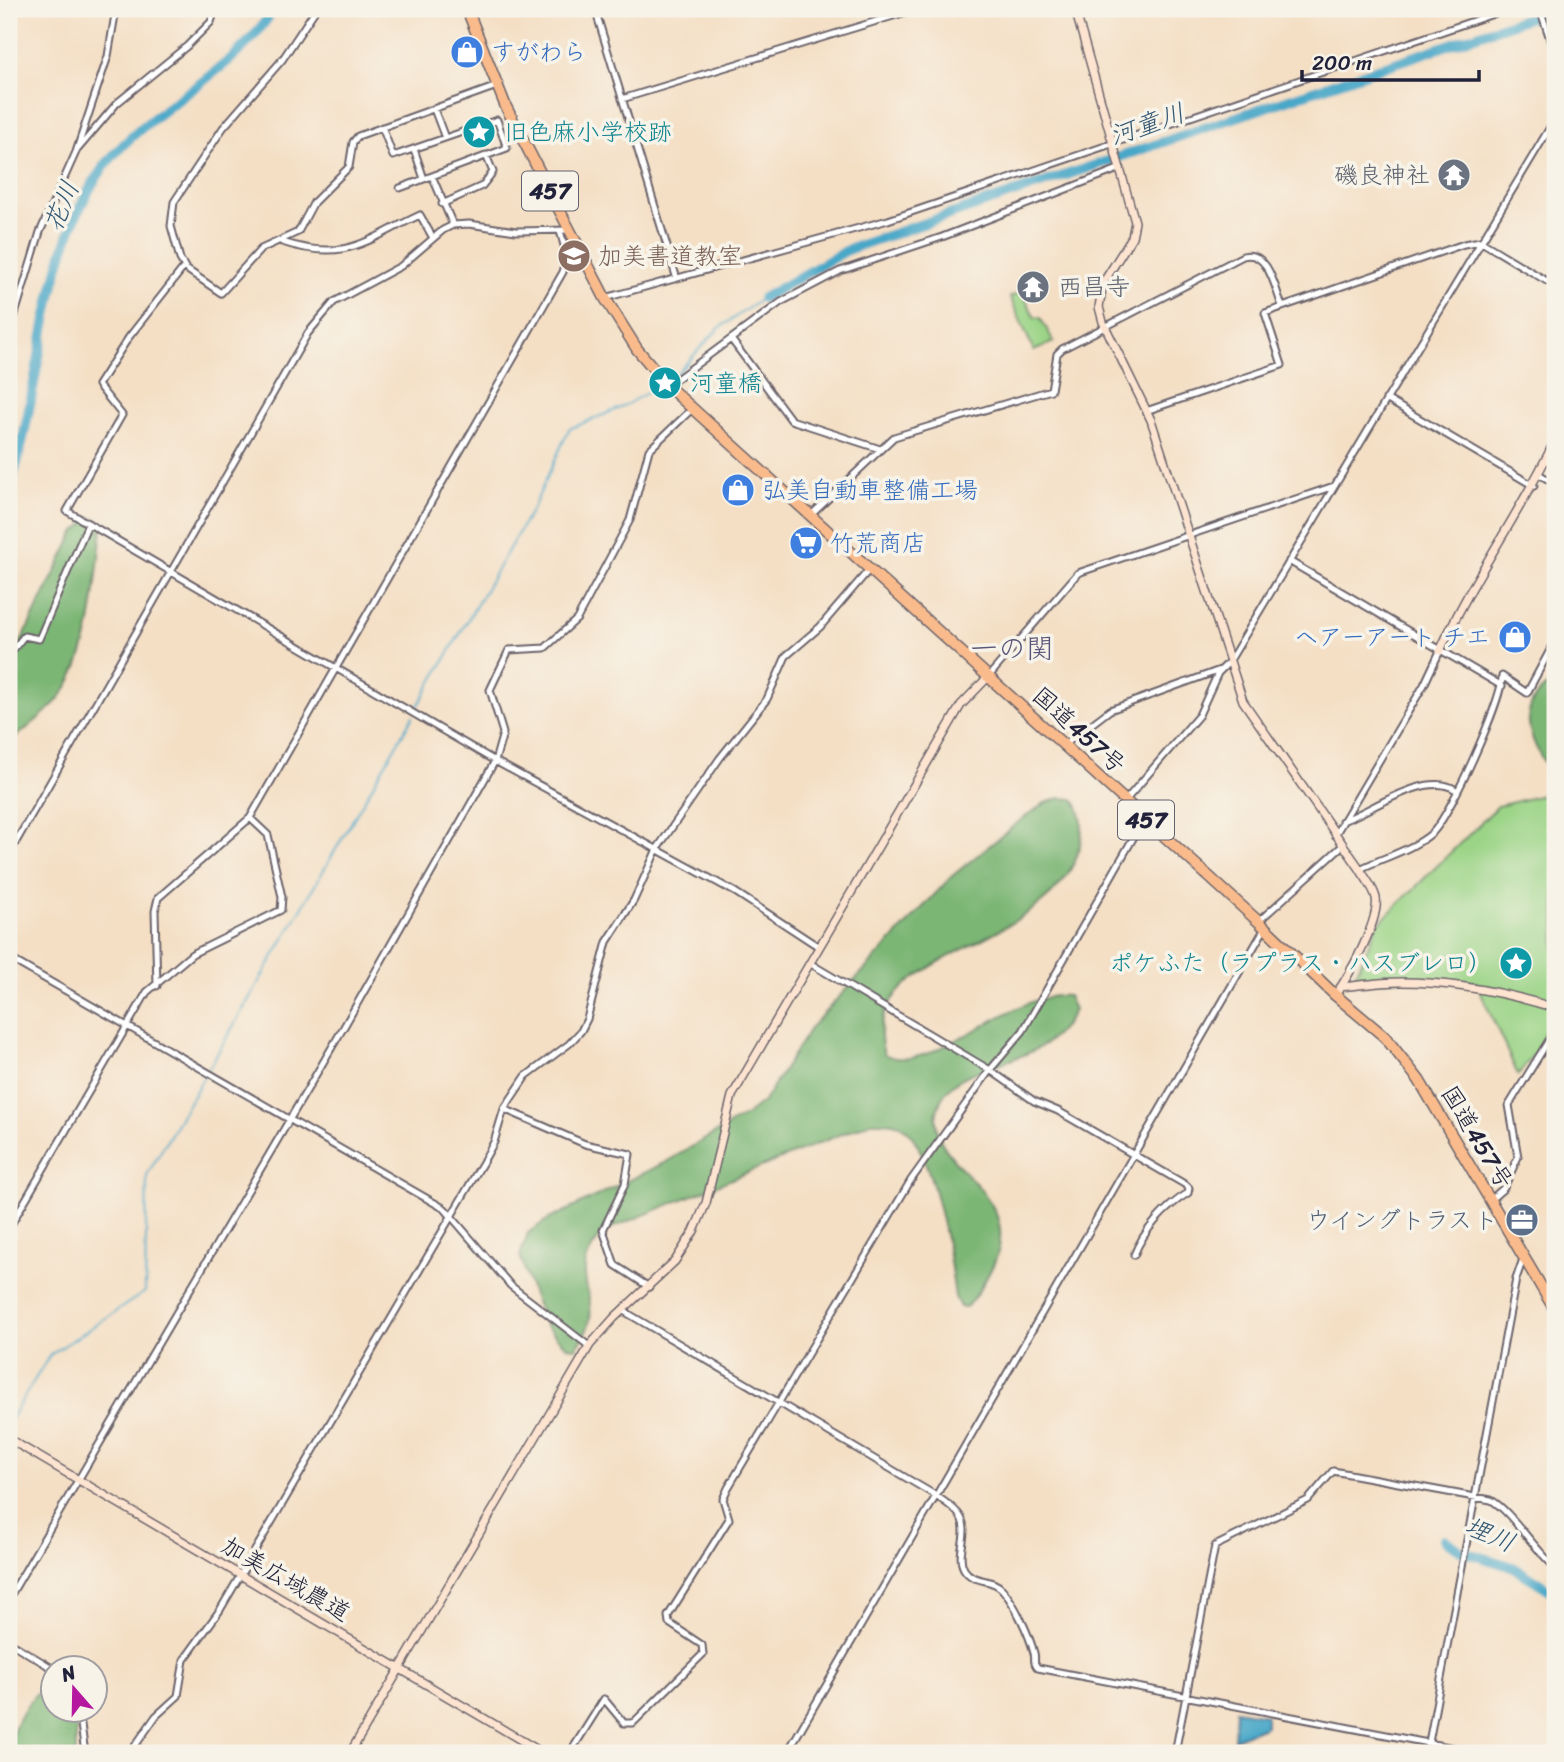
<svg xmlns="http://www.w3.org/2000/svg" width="1564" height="1762" viewBox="0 0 1564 1762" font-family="Sriracha,'Klee One',sans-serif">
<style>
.green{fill:#9bd487;stroke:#5e7b61;stroke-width:2}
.forest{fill:#7cb674;stroke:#4f6c58;stroke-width:2}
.water{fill:#49a7c8;stroke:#366482;stroke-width:2}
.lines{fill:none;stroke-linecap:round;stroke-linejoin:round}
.stream{stroke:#49a7c8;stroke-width:2}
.river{stroke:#49a7c8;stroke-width:10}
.street-casing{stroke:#6c646b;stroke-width:9}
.secondary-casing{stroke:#6c646b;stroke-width:10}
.highway-casing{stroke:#6c646b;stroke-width:13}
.street{stroke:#fff;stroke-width:5}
.secondary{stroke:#fde4d1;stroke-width:7}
.highway{stroke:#fabb8c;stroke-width:10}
.labels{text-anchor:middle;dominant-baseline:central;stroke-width:7;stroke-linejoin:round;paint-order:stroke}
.shield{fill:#f7f3e8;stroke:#62616f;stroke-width:2}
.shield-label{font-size:23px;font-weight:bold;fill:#22223b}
.shop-label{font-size:24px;fill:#366cbe;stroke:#f7f3e8;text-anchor:start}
.culture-label{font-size:24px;fill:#0d838f;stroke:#f7f3e8;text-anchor:start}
.worship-label{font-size:24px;fill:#5b616d;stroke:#f7f3e8;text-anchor:end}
.education-label{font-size:24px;fill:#785e54;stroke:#f7f3e8;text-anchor:start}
.street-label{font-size:24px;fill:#22223b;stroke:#f7f3e8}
.service-label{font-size:24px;fill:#4e5e75;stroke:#f7f3e8;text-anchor:end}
.water-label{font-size:26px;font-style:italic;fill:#325773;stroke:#f7f3e8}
.quarter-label{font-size:28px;fill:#5a567b;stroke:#f7f3e8}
</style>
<rect width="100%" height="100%" fill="#f7f3e8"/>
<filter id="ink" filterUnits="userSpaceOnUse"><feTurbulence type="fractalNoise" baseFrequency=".0143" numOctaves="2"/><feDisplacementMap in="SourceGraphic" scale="14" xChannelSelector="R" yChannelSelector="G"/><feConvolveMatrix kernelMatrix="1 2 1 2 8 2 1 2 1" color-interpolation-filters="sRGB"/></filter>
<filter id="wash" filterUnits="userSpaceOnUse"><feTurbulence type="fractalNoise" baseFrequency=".00686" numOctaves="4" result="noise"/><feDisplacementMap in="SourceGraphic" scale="28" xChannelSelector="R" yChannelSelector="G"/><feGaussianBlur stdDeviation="1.57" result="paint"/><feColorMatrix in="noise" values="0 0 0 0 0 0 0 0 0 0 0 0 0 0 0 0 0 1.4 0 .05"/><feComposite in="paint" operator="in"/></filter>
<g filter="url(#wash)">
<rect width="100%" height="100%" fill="#f4dfc5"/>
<path class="green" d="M 1022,292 L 1035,318 L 1040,317 L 1054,342 L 1034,351 L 1010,297 Z
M 1552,788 L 1555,789 L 1555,1027 L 1518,1075 L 1476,982 L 1397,979 L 1363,983 L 1353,980 L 1377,925 L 1498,806 L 1546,794 Z"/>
<path class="forest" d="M 91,518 L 98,520 L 102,530 C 95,583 94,652 61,696 C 47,714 26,728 9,743 L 9,666 L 75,532 Z
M 1555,681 L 1555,780 C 1534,747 1508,706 1555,681 Z
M 1060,798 L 1073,799 C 1082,809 1083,826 1081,839 C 1065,950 852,948 884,1054 C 929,1079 1011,990 1068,996 L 1074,1010 C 1042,1078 954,1052 938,1108 C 920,1166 1027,1188 994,1263 C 986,1280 978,1295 965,1308 L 960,1307 L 955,1297 C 951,1262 933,1148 903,1127 C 895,1121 881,1122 871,1122 L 607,1230 C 555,1280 616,1297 576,1348 L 567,1347 L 546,1326 L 533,1295 L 520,1256 L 528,1233 L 547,1220 L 664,1163 L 746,1115 L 764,1101 L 811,1027 L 951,877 L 1021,820 L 1045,803 Z
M 52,1684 L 52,1710 L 76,1710 L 76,1753 L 9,1753 C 9,1728 27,1703 44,1685 Z"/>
<path class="water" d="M 1236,1710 L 1266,1715 L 1266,1726 L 1234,1739 Z"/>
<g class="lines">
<path class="stream" d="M 670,381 L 718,329 L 763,298
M 415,711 L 534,506 L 569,429 L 620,408 L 661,385
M 9,1421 L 50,1355 L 145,1292 L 147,1175 L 413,716"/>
<path class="river" d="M 763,298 L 849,249 L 1554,9
M 9,489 C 43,388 40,256 103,168 C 148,107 238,73 273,9
M 1444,1539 L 1461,1551 L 1513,1567 L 1555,1593"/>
</g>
</g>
<g filter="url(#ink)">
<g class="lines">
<defs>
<path id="street" d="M 316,9 L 282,60 L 223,128 L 174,202 L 171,226 L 180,259 L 186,269 L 221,293 L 261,249 L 298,232 L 314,202 L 349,167 L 353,142 L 358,136 L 497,86
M 595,9 L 676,276
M 1540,9 L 1555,54
M 622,99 L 916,9
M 434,109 L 445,138
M 382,127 L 393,156 L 497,120 L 507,148 L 400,188
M 78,149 L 117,103 L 187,46 L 211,22 L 214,13 L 219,9
M 414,149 L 424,179
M 432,176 L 453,225
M 442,204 L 482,186 L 493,172 L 486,155
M 282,242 C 347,263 366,240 420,215 L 433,238
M 184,267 L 129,337 L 98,385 L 122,415 L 67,511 L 495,761 L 735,892 L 819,947
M 605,298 L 888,220 L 1508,9
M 9,334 L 40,232 L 76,152 L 108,56 L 116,9
M 731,339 L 791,420 L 880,449
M 671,389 L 674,381 L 781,302 L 840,271 L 942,237 L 1121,168
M 1386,399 L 1534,486
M 1146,411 L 1282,365 L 1265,313 L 1464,244 L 1480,241 L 1555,286
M 1539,474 L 1555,484
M 810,516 L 894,437 L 1051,390 L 1057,354 L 1062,349 L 1243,256 C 1268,249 1275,288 1282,306
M 1289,561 L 1502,686
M 9,655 L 24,636 L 39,639 L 88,524
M 989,676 L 1078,573 L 1334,486
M 1064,745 L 1110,710 L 1220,670
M 1125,801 L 1199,715 L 1218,673 L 1229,662 L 1555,119
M 1342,821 C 1372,811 1426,770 1456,790
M 1335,835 L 1424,685 L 1440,651
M 9,854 L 308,333 L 334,302 L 401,266 L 443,230 L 453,225 L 469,224 L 516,231 L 570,230
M 1360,869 C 1382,858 1414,849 1432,833 C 1449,818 1503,699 1502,676 L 1527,693 L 1555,641
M 1259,921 L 1342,846
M 9,958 L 445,1209 L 511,1286 L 589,1346
M 811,964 L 990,1070 L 1034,1101 L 1058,1111 L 1186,1185 L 1189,1188 L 1188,1193 C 1165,1207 1144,1230 1134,1255
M 157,986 L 155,911 L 158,898 L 250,818 L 563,272 L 567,256 L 560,231
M 504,1109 L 585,1144 L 630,1154 L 625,1184 L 603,1230 L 615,1265 L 649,1287
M 1490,1200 L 1504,1188 L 1518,1157 L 1509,1105 L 1555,1030
M 9,1228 L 147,992 L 192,954 L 281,910 L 282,897 L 268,835 L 250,818
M 622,1310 L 935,1495 C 943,1501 954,1507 960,1516 C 971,1533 955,1553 964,1569 C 973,1584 991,1577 1002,1589 C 1015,1604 1029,1634 1034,1653 C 1036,1660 1032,1662 1038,1668 L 1480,1753
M 9,1598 L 345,1025 L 495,761 L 503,733 L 490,690 L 509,650 L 545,648 L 577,619 L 630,520 L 649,450 L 693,408
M 9,1642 L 52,1668
M 79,1710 L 85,1753
M 130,1753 L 156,1716 L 178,1696 L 184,1660 L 220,1610 L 483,1162 L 494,1142 L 504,1109 L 526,1076 L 569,1044 L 581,1031 L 587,1019 L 607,942 L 634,900 L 657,849 L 720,758 L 767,699 L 786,656 L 820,627 L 868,571
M 570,1753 L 604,1699 L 624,1723 L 633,1723 L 703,1654 L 702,1645 L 669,1623 L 668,1616 L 729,1519 L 723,1499 L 728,1488 L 911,1180 L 990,1070 L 1023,1031 L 1144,819
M 787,1753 L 1265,928
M 1175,1753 L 1215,1546 L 1308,1500 L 1333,1471 L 1491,1500 C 1509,1509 1535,1550 1555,1567
M 1427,1753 L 1516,1279 L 1523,1259"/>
<path id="secondary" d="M 1075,9 L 1135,222 L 1132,237 L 1103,283 L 1099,307 L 1103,322 L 1151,420 L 1243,701 L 1360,869 C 1365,878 1374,888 1376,898 C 1380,920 1348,978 1335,995
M 1440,651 C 1472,578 1521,513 1555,440
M 1341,987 C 1361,985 1381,982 1401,982 C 1454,982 1504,992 1555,1008
M 9,1439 L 543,1753
M 350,1753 L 590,1345 L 614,1318 L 675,1261 L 694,1231 L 706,1203 L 732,1096 L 961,705 L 989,676"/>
<path id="highway" d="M 467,9 L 506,107 L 605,298 L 637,349 L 671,389 L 1259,922 L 1335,995 L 1385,1037 L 1419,1080 L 1555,1310"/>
</defs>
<use href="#street" class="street-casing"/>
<use href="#secondary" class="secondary-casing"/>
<use href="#highway" class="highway-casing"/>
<use href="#street" class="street"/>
<use href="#secondary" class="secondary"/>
<use href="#highway" class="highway"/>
</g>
</g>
<defs>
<symbol id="shop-disc" viewBox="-11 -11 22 22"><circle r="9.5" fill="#3f7fe0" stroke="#f7f3e8"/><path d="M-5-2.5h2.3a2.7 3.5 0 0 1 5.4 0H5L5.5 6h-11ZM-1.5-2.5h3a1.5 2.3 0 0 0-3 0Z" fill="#fff"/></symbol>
<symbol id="sight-disc" viewBox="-11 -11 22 22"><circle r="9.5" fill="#0f9aa8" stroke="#f7f3e8"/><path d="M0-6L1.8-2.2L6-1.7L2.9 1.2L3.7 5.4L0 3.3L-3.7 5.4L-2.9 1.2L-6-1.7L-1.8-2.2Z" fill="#fff"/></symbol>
<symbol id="temple-disc" viewBox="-11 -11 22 22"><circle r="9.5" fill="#6b7280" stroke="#f7f3e8"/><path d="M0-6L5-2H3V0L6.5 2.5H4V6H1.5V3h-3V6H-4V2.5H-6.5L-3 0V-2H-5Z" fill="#fff"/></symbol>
<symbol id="school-disc" viewBox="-11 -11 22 22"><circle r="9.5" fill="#8d6e63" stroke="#f7f3e8"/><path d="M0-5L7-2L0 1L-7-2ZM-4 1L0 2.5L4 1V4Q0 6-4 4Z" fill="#fff"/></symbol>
<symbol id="supermarket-disc" viewBox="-11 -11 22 22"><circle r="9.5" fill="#3f7fe0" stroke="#f7f3e8"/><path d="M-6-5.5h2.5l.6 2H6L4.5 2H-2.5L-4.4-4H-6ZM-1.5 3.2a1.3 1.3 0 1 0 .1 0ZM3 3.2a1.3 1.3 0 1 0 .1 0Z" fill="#fff"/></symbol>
<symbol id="office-disc" viewBox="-11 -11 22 22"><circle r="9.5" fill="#5c6f8a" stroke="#f7f3e8"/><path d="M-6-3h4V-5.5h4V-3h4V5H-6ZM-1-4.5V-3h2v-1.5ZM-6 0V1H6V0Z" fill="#fff"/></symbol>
</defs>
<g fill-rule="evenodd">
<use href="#shop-disc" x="448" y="33" width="38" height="38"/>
<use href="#sight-disc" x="460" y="113" width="38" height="38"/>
<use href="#temple-disc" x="1435" y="156" width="38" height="38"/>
<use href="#school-disc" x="555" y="237" width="38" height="38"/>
<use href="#temple-disc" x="1014" y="268" width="38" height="38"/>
<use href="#sight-disc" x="646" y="364" width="38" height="38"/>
<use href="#shop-disc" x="719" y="471" width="38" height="38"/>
<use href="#supermarket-disc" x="787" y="524" width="38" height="38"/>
<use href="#shop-disc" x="1496" y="618" width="38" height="38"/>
<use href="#sight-disc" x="1497" y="944" width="38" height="38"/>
<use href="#office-disc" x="1503" y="1201" width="38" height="38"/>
</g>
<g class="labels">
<g class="shield">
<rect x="522" y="171.5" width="56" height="39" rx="5"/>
<rect x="1118" y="800.5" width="56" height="39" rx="5"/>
</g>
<g class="shield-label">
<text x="550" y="191">457</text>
<text x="1146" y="820">457</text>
</g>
<g class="shop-label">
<text x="491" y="52">すがわら</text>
<text x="762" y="490">弘美自動車整備工場</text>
<text x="830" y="543">竹荒商店</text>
<text x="1490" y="637" text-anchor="end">ヘアーアート チエ</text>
</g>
<g class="culture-label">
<text x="504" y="132">旧色麻小学校跡</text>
<text x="690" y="383">河童橋</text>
<text x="1492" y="963" text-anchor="end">ポケふた（ラプラス・ハスブレロ）</text>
</g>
<g class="worship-label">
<text x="1430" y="175">磯良神社</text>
<text x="1058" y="287" text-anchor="start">西昌寺</text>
</g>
<g class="education-label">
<text x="598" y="256">加美書道教室</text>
</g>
<g class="street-label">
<text transform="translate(1079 730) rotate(42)">国道457号</text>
<text transform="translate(1477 1137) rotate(59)">国道457号</text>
<text transform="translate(286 1579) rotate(30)">加美広域農道</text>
</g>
<g class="service-label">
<text x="1498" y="1220">ウイングトラスト</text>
</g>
<g class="water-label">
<text transform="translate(1147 124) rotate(-19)">河童川</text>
<text transform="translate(61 206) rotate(-67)">花川</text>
<text transform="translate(1490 1534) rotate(23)">埋川</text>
</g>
<g class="quarter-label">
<text x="1012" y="648">一の関</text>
</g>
</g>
<rect width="1564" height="1762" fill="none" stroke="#f7f3e8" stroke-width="35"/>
<g transform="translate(74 1689) rotate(340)"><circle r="33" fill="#f7f3e8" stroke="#a29fa3" stroke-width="2"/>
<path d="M0-5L12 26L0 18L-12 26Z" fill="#b5179e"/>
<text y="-10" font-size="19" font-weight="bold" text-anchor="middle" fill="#22223b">N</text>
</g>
<path d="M1302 70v10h177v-10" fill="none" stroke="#22223b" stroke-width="3.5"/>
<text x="1312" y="70" font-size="21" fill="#22223b" stroke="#f7f3e8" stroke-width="5" paint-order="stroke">200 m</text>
</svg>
